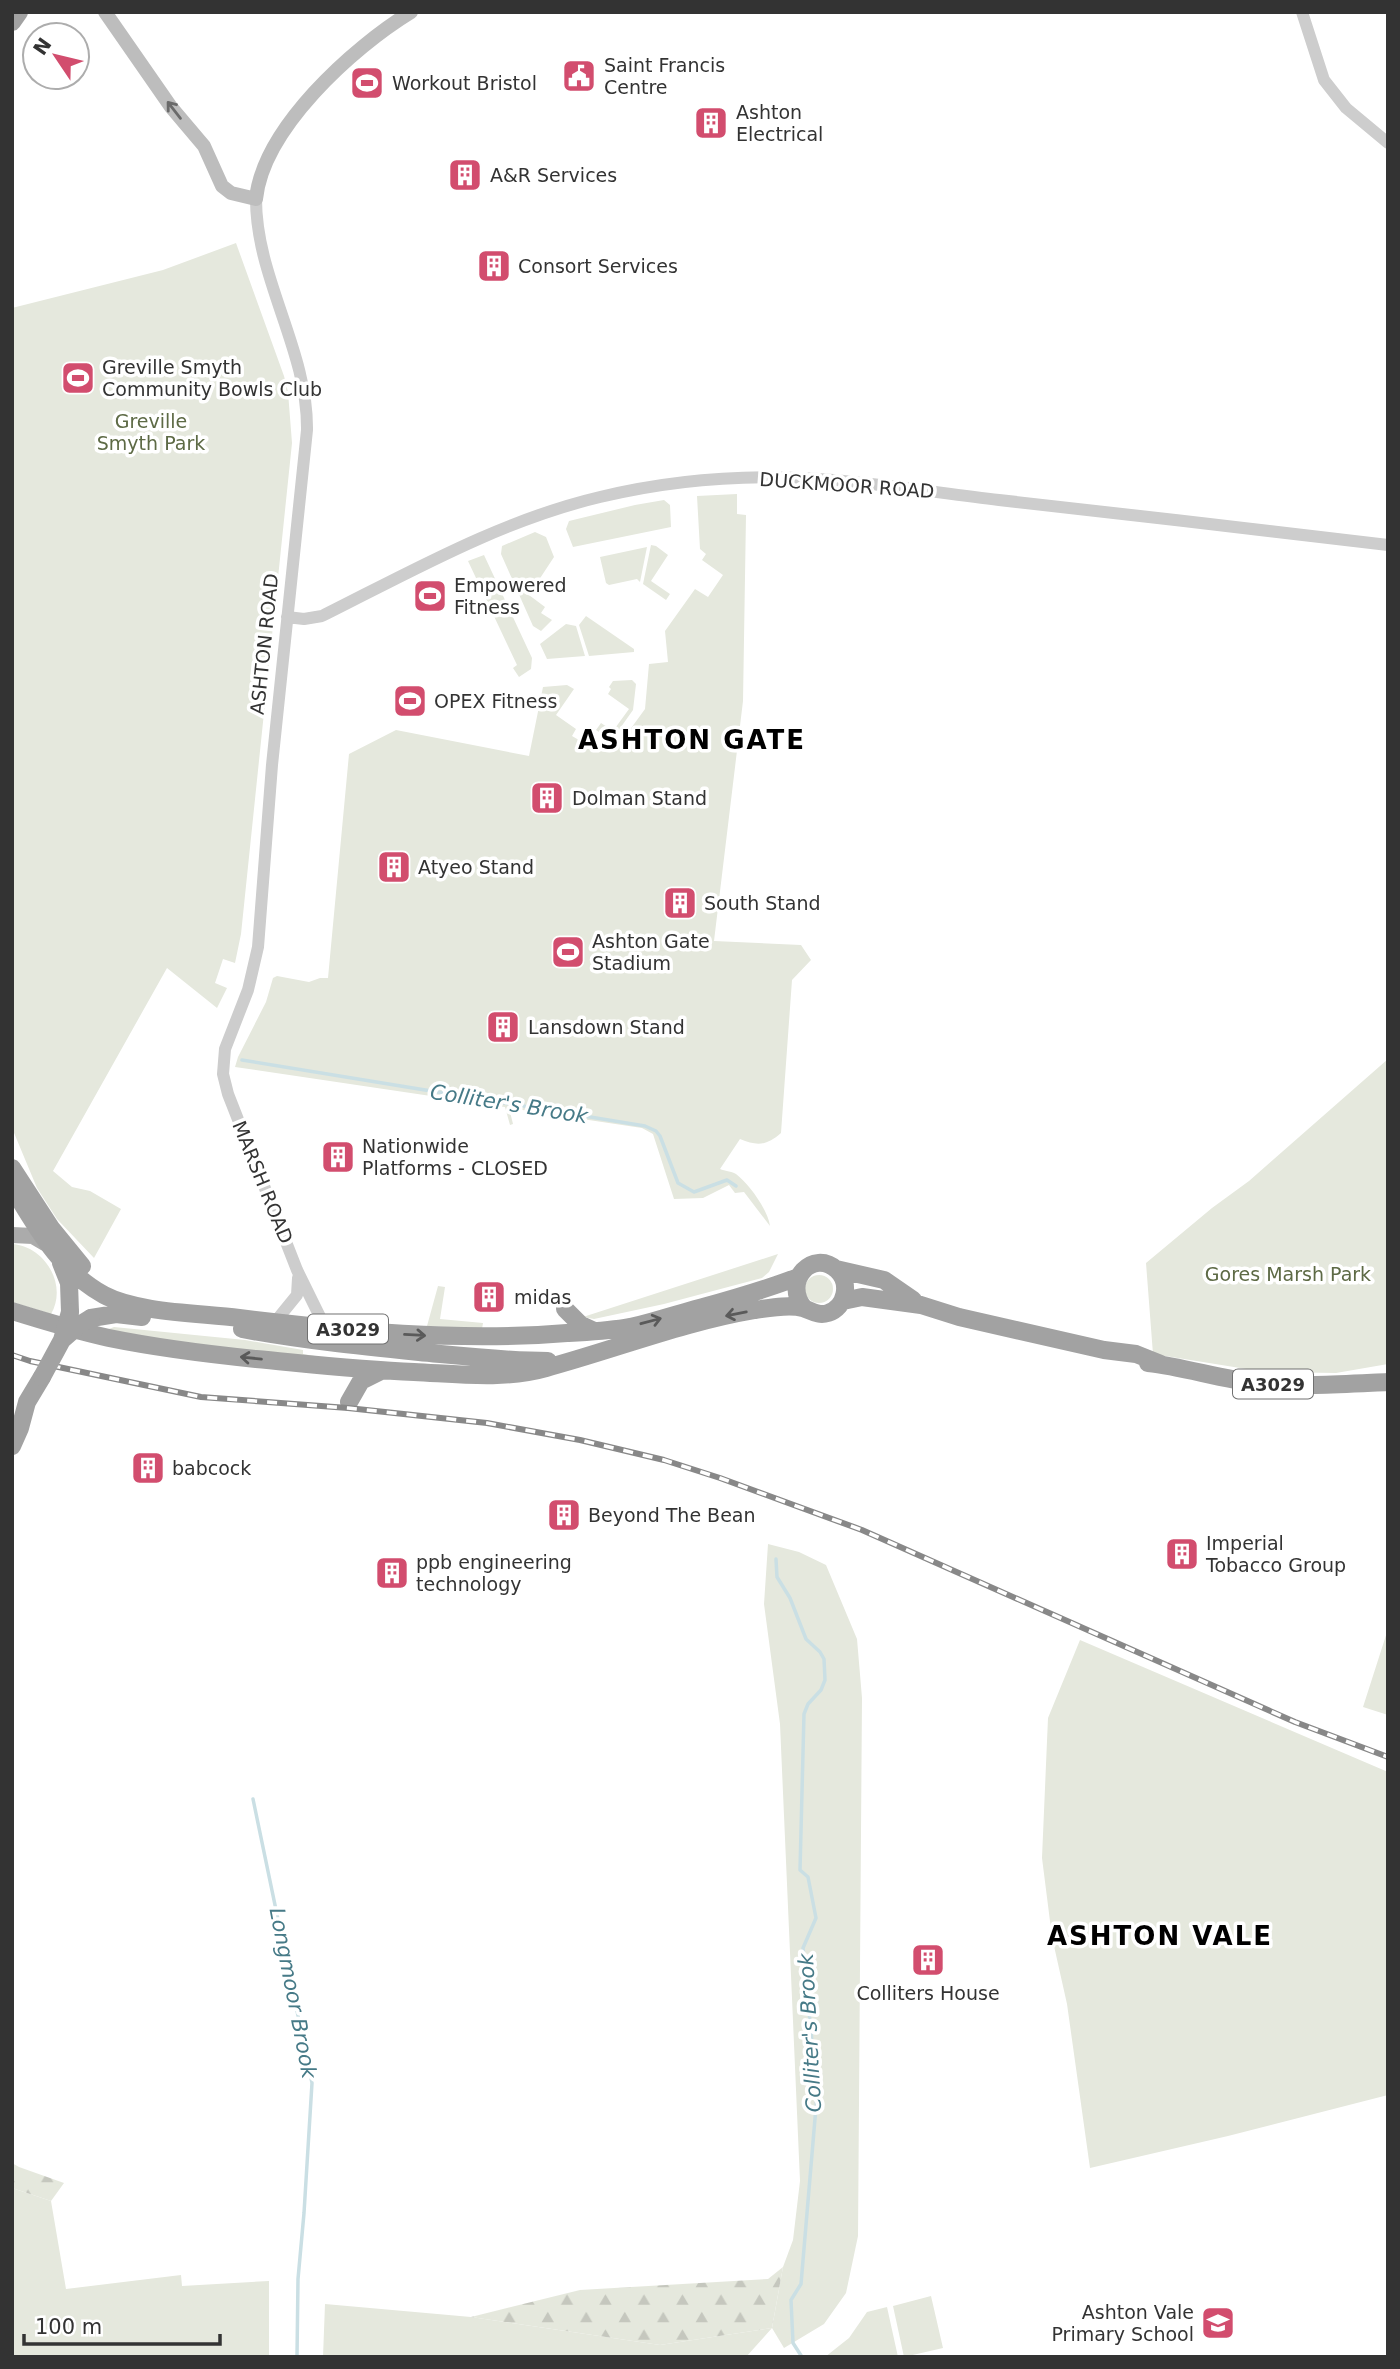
<svg xmlns="http://www.w3.org/2000/svg" width="1400" height="2369" viewBox="0 0 1400 2369" font-family="'DejaVu Sans',sans-serif">
<style>
.green{fill:#e5e8dd}
.forest{fill:url(#forest-firs)}
.lines{fill:none;stroke-linecap:round;stroke-linejoin:round}
.stream{stroke:#cadfe4;stroke-width:3.5}
.tertiary{stroke:#cdcdcd;stroke-width:12}
.secondary{stroke:#bdbdbd;stroke-width:14}
.primary{stroke:#ababab;stroke-width:16}
.trunk{stroke:#a2a2a2;stroke-width:18}
.rail-casing{stroke:#888;stroke-width:6}
.rail{stroke:#fff;stroke-width:3.5;stroke-dasharray:10;stroke-linecap:butt}
.trunk-bridge{stroke:#a2a2a2;stroke-width:18}
.oneway{stroke:#6a6a6a}
.oneway2{stroke:#5a5a5a}
.labels{text-anchor:middle;dominant-baseline:central;stroke-width:7;stroke-linejoin:round;paint-order:stroke}
.shield{fill:#fff;stroke:#707070;stroke-width:2}
.shield-label{font-size:18px;font-weight:bold;fill:#333}
.poi-label{font-size:19px;fill:#333;stroke:#fff;text-anchor:start}
.park-label{font-size:19px;fill:#5d6a45;stroke:#fff}
.street-label{font-size:19px;fill:#333;stroke:#fff}
.water-label{font-size:21px;font-style:italic;fill:#467a87;stroke:#fff}
.district-label{font-size:26px;font-weight:bold;letter-spacing:2px;fill:#000;stroke:#fff}
</style>
<defs>
<pattern id="forest-firs" width="22" height="20" patternUnits="userSpaceOnUse" patternTransform="scale(1.75)"><rect width="22" height="20" fill="#e5e8dd"/><path d="M5 1l3.5 6h-7zM16 11l3.5 6h-7z" fill="#c5c7be"/></pattern>
</defs>
<rect width="100%" height="100%" fill="#fff"/>
<path class="green" d="M 236,243 L 284,376 L 288,392 L 292,443 L 241,934 L 235,963 L 223,959 L 215,983 L 227,988 L 217,1008 L 167,968 L 53,1171 L 72,1187 L 90,1191 L 121,1209 L 94,1258 L 57,1219 L 37,1188 L 12,1128 L 12,308 L 163,270 Z
M 737,494 L 737,514 L 746,515 L 743,701 L 714,941 L 801,945 L 811,960 L 792,980 L 781,1133 C 766,1146 757,1146 740,1139 L 720,1169 C 725,1171 731,1171 736,1174 C 749,1184 768,1210 770,1226 L 744,1192 L 735,1193 L 729,1185 L 703,1198 L 674,1199 L 653,1134 L 642,1128 L 509,1108 L 513,1124 L 510,1125 L 505,1107 L 235,1067 L 238,1057 L 266,1002 L 273,978 L 277,976 L 309,982 L 320,978 L 328,978 L 349,754 L 396,730 L 529,756 L 543,687 L 567,685 L 574,689 L 556,715 L 576,729 L 572,736 L 584,743 L 611,745 L 621,742 L 645,709 L 649,664 L 668,662 L 665,631 L 695,589 L 708,597 L 723,575 L 702,560 L 706,554 L 700,549 L 697,496 Z
M 664,500 L 670,505 L 671,527 L 573,547 L 566,529 L 569,521 L 635,505 Z
M 535,532 L 546,537 L 554,557 L 529,595 L 545,607 L 541,613 L 552,620 L 541,631 L 533,626 L 501,554 L 502,546 Z
M 651,545 L 656,546 L 668,555 L 651,581 L 670,594 L 666,600 L 643,584 Z
M 647,547 L 640,582 L 637,579 L 609,585 L 606,583 L 600,557 Z
M 484,555 L 532,658 L 531,669 L 519,677 L 513,668 L 517,665 L 468,561 Z
M 586,616 L 634,649 L 634,652 L 589,656 L 579,625 Z
M 566,624 L 576,626 L 585,656 L 547,659 L 540,644 Z
M 632,680 L 636,684 L 633,710 L 616,734 L 605,736 L 596,730 L 601,723 L 613,731 L 629,709 L 608,694 L 611,689 L 609,687 L 613,681 Z
M 1388,1059 L 1388,1364 L 1336,1373 L 1265,1372 L 1153,1354 L 1146,1263 L 1212,1208 L 1249,1181 Z
M 12,1244 C 45,1246 68,1285 51,1314 L 12,1302 Z
M 778,1254 L 769,1272 L 762,1278 L 664,1304 L 594,1319 L 583,1317 Z
M805 1289a14 14 0 1 1 28 0a14 14 0 1 1-28 0Z
M 438,1286 L 445,1287 L 440,1319 L 483,1323 L 482,1329 L 427,1326 Z
M 114,1327 L 245,1340 L 303,1350 L 303,1354 L 315,1356 L 315,1359 L 209,1349 L 106,1330 Z
M 768,1544 L 799,1552 L 826,1565 L 857,1639 L 862,1698 L 858,2236 L 846,2293 L 824,2324 L 784,2348 L 772,2328 L 746,2357 L 323,2357 L 325,2304 L 471,2317 L 660,2345 L 772,2328 L 783,2267 L 793,2240 L 800,2181 L 780,1724 L 764,1604 Z
M 1388,1629 L 1388,1715 L 1363,1707 Z
M 1080,1640 L 1388,1772 L 1388,2095 L 1228,2136 L 1090,2168 L 1067,2004 L 1052,1937 L 1042,1858 L 1048,1718 Z
M 12,2188 L 51,2201 L 66,2289 L 181,2275 L 182,2286 L 269,2281 L 269,2357 L 12,2357 Z
M 931,2296 L 943,2348 L 904,2357 L 893,2306 Z
M 887,2307 L 898,2357 L 825,2357 L 849,2338 L 867,2312 Z"/>
<path class="forest" d="M 12,2163 L 19,2167 L 64,2183 L 51,2201 L 12,2188 Z
M 783,2267 L 772,2328 L 660,2345 L 471,2317 L 580,2290 L 768,2279 Z"/>
<g class="lines">
<path class="stream" d="M 242,1060 L 645,1126 L 656,1131 L 660,1136 L 678,1183 L 694,1192 L 727,1180 L 736,1186
M 776,1559 L 777,1577 L 790,1598 L 806,1639 L 820,1652 L 824,1659 L 825,1680 L 821,1690 L 808,1704 L 804,1714 L 800,1870 L 808,1877 L 816,1918 L 803,1948 L 817,2095 L 801,2284 L 791,2300 L 793,2343 L 802,2357
M 253,1799 L 312,2083 L 304,2213 L 298,2279 L 297,2357"/>
<path class="tertiary" d="M 1302,12 L 1324,80 L 1346,108 L 1388,143
M 256,199 C 256,279 308,350 307,430 L 272,765 L 258,947 L 248,990 L 225,1049 L 223,1074 L 228,1094 L 297,1270 L 325,1327
M 287,617 L 304,619 L 322,616 C 412,571 502,520 600,497 C 671,480 746,474 819,479 C 879,483 939,493 999,500 C 1129,514 1258,530 1388,545
M 275,1322 L 297,1295 L 298,1278"/>
<path class="secondary" d="M 105,12 L 171,107 L 204,146 L 222,186 L 231,193 L 256,199 C 263,129 352,48 411,12"/>
<path class="primary" d="M 12,1235 L 33,1236 L 45,1243"/>
<path class="trunk" d="M 12,22 L 19,12
M 12,1168 L 51,1228 L 82,1266
M 12,1187 C 37,1228 60,1271 104,1295 C 138,1313 200,1313 239,1318 C 348,1331 457,1342 567,1333 C 586,1332 606,1331 625,1328 C 644,1325 663,1318 682,1313 C 721,1302 760,1292 798,1277
M 61,1263 L 69,1283 L 70,1312
M 836,1269 L 884,1280 L 913,1300
M 843,1301 L 862,1297 L 921,1305 L 959,1317 L 1104,1350 L 1136,1354 L 1161,1364
M 565,1309 L 581,1325 L 594,1331
M 12,1311 C 44,1321 77,1331 109,1338 C 158,1348 207,1354 256,1359 C 309,1364 361,1370 414,1372 C 458,1374 504,1380 546,1368 C 616,1349 684,1322 755,1310 C 769,1308 789,1304 803,1308 C 812,1311 818,1316 828,1313 C 846,1307 851,1283 837,1270 C 813,1248 782,1281 804,1308
M 91,1318 L 116,1314 L 142,1317
M 242,1329 C 301,1340 360,1346 419,1352 C 462,1356 505,1361 548,1361
M 1148,1363 C 1186,1367 1222,1380 1259,1383 C 1302,1387 1345,1384 1388,1382
M 349,1402 L 361,1381 L 381,1371
M 12,1446 L 20,1428 L 27,1402 L 42,1377"/>
<defs>
<path id="rail" d="M 12,1355 L 30,1361 L 201,1397 L 348,1408 L 487,1423 L 580,1440 L 664,1460 L 720,1478 L 862,1530 L 1295,1722 L 1388,1757"/>
</defs>
<use href="#rail" class="rail-casing"/>
<use href="#rail" class="rail"/>
<path class="trunk-bridge" d="M 62,1340 L 78,1326 L 91,1318
M 42,1377 L 62,1340 L 70,1312"/>
</g>
<defs><path id="oneway-shaft" d="M-6 0H5M1.5-3L5.5 0L1.5 3" fill="none" stroke-width="1.6" stroke-linecap="round" stroke-linejoin="round" transform="scale(1.75)"/></defs>
<use class="oneway" href="#oneway-shaft" transform="translate(174 110) rotate(-128)"/>
<g class="oneway2">
<use href="#oneway-shaft" transform="translate(736 1314) rotate(169)"/>
<use href="#oneway-shaft" transform="translate(651 1321) rotate(-15)"/>
<use href="#oneway-shaft" transform="translate(415 1335) rotate(3)"/>
<use href="#oneway-shaft" transform="translate(251 1358) rotate(-174)"/>
</g>
<defs>
<symbol id="civic-square" viewBox="-11 -11 22 22"><rect x="-9" y="-9" width="18" height="18" rx="4" fill="#d24d6e" stroke="#fff"/><path d="M-.6-6.5H3V-4.5H.6V-3L4-1V1h2V6H-6V1h2V-1L-.6-3ZM-1.2 2.5V6h2.4V2.5Z" fill="#fff"/></symbol>
<symbol id="stadium-square" viewBox="-11 -11 22 22"><rect x="-9" y="-9" width="18" height="18" rx="4" fill="#d24d6e" stroke="#fff"/><path d="M0-5a6.5 5 0 1 0 0 10a6.5 5 0 1 0 0-10ZM-3.5-1.8h7v3.6h-7Z" fill="#fff"/></symbol>
<symbol id="building-square" viewBox="-11 -11 22 22"><rect x="-9" y="-9" width="18" height="18" rx="4" fill="#d24d6e" stroke="#fff"/><path d="M-4-6H4V6H1V3H-1V6H-4ZM-2.5-4.3h1.7v1.8h-1.7ZM.8-4.3h1.7v1.8H.8ZM-2.5-1h1.7V.8h-1.7ZM.8-1h1.7V.8H.8Z" fill="#fff"/></symbol>
<symbol id="school-square" viewBox="-11 -11 22 22"><rect x="-9" y="-9" width="18" height="18" rx="4" fill="#d24d6e" stroke="#fff"/><path d="M0-5L7-2L0 1L-7-2ZM-4 1L0 2.5L4 1V4Q0 6-4 4Z" fill="#fff"/></symbol>
</defs>
<g fill-rule="evenodd">
<use href="#civic-square" x="560" y="57" width="38" height="38"/>
<use href="#stadium-square" x="348" y="64" width="38" height="38"/>
<use href="#building-square" x="692" y="104" width="38" height="38"/>
<use href="#building-square" x="446" y="156" width="38" height="38"/>
<use href="#building-square" x="475" y="247" width="38" height="38"/>
<use href="#stadium-square" x="59" y="359" width="38" height="38"/>
<use href="#stadium-square" x="411" y="577" width="38" height="38"/>
<use href="#stadium-square" x="391" y="682" width="38" height="38"/>
<use href="#building-square" x="528" y="779" width="38" height="38"/>
<use href="#building-square" x="375" y="848" width="38" height="38"/>
<use href="#building-square" x="661" y="884" width="38" height="38"/>
<use href="#stadium-square" x="549" y="933" width="38" height="38"/>
<use href="#building-square" x="484" y="1008" width="38" height="38"/>
<use href="#building-square" x="319" y="1138" width="38" height="38"/>
<use href="#building-square" x="470" y="1278" width="38" height="38"/>
<use href="#building-square" x="129" y="1449" width="38" height="38"/>
<use href="#building-square" x="545" y="1496" width="38" height="38"/>
<use href="#building-square" x="1163" y="1535" width="38" height="38"/>
<use href="#building-square" x="373" y="1554" width="38" height="38"/>
<use href="#building-square" x="909" y="1941" width="38" height="38"/>
<use href="#school-square" x="1199" y="2304" width="38" height="38"/>
</g>
<g class="labels">
<g class="shield">
<rect x="308" y="1314.5" width="80" height="29" rx="5"/>
<rect x="1233" y="1369.5" width="80" height="29" rx="5"/>
</g>
<g class="shield-label">
<text x="348" y="1329">A3029</text>
<text x="1273" y="1384">A3029</text>
</g>
<g class="poi-label">
<text x="604" y="65">Saint Francis<tspan x="604" dy="22">Centre</tspan></text>
<text x="392" y="83">Workout Bristol</text>
<text x="736" y="112">Ashton<tspan x="736" dy="22">Electrical</tspan></text>
<text x="490" y="175">A&amp;R Services</text>
<text x="518" y="266">Consort Services</text>
<text x="102" y="367">Greville Smyth<tspan x="102" dy="22">Community Bowls Club</tspan></text>
<text x="454" y="585">Empowered<tspan x="454" dy="22">Fitness</tspan></text>
<text x="434" y="701">OPEX Fitness</text>
<text x="572" y="798">Dolman Stand</text>
<text x="418" y="867">Atyeo Stand</text>
<text x="704" y="903">South Stand</text>
<text x="592" y="941">Ashton Gate<tspan x="592" dy="22">Stadium</tspan></text>
<text x="528" y="1027">Lansdown Stand</text>
<text x="362" y="1146">Nationwide<tspan x="362" dy="22">Platforms - CLOSED</tspan></text>
<text x="514" y="1297">midas</text>
<text x="172" y="1468">babcock</text>
<text x="588" y="1515">Beyond The Bean</text>
<text x="1206" y="1543">Imperial<tspan x="1206" dy="22">Tobacco Group</tspan></text>
<text x="416" y="1562">ppb engineering<tspan x="416" dy="22">technology</tspan></text>
<text x="928" y="1993" text-anchor="middle">Colliters House</text>
<text x="1194" y="2312" text-anchor="end">Ashton Vale<tspan x="1194" dy="22">Primary School</tspan></text>
</g>
<g class="park-label">
<text x="151" y="421">Greville<tspan x="151" dy="22">Smyth Park</tspan></text>
<text x="1288" y="1274">Gores Marsh Park</text>
</g>
<g class="street-label">
<text transform="translate(847 485) rotate(4)">DUCKMOOR ROAD</text>
<text transform="translate(264 644) rotate(-84)">ASHTON ROAD</text>
<text transform="translate(263 1182) rotate(68)">MARSH ROAD</text>
</g>
<g class="water-label">
<text transform="translate(509 1104) rotate(9)">Colliter's Brook</text>
<text transform="translate(293 1993) rotate(79)">Longmoor Brook</text>
<text transform="translate(810 2033) rotate(-93)">Colliter's Brook</text>
</g>
<g class="district-label">
<text x="692" y="740">ASHTON GATE</text>
<text x="1160" y="1936">ASHTON VALE</text>
</g>
</g>
<rect width="1400" height="2369" fill="none" stroke="#333333" stroke-width="28"/>
<g transform="translate(56 56) rotate(305)"><circle r="33" fill="#ffffff" stroke="#adadad" stroke-width="2"/>
<path d="M0-5L12 26L0 18L-12 26Z" fill="#d24d6e"/>
<text y="-10" font-size="19" font-weight="bold" text-anchor="middle" fill="#333333">N</text>
</g>
<path d="M24 2334v10h196v-10" fill="none" stroke="#333333" stroke-width="3.5"/>
<text x="35" y="2334" font-size="21" fill="#333333" stroke="#ffffff" stroke-width="5" paint-order="stroke">100 m</text>
</svg>
